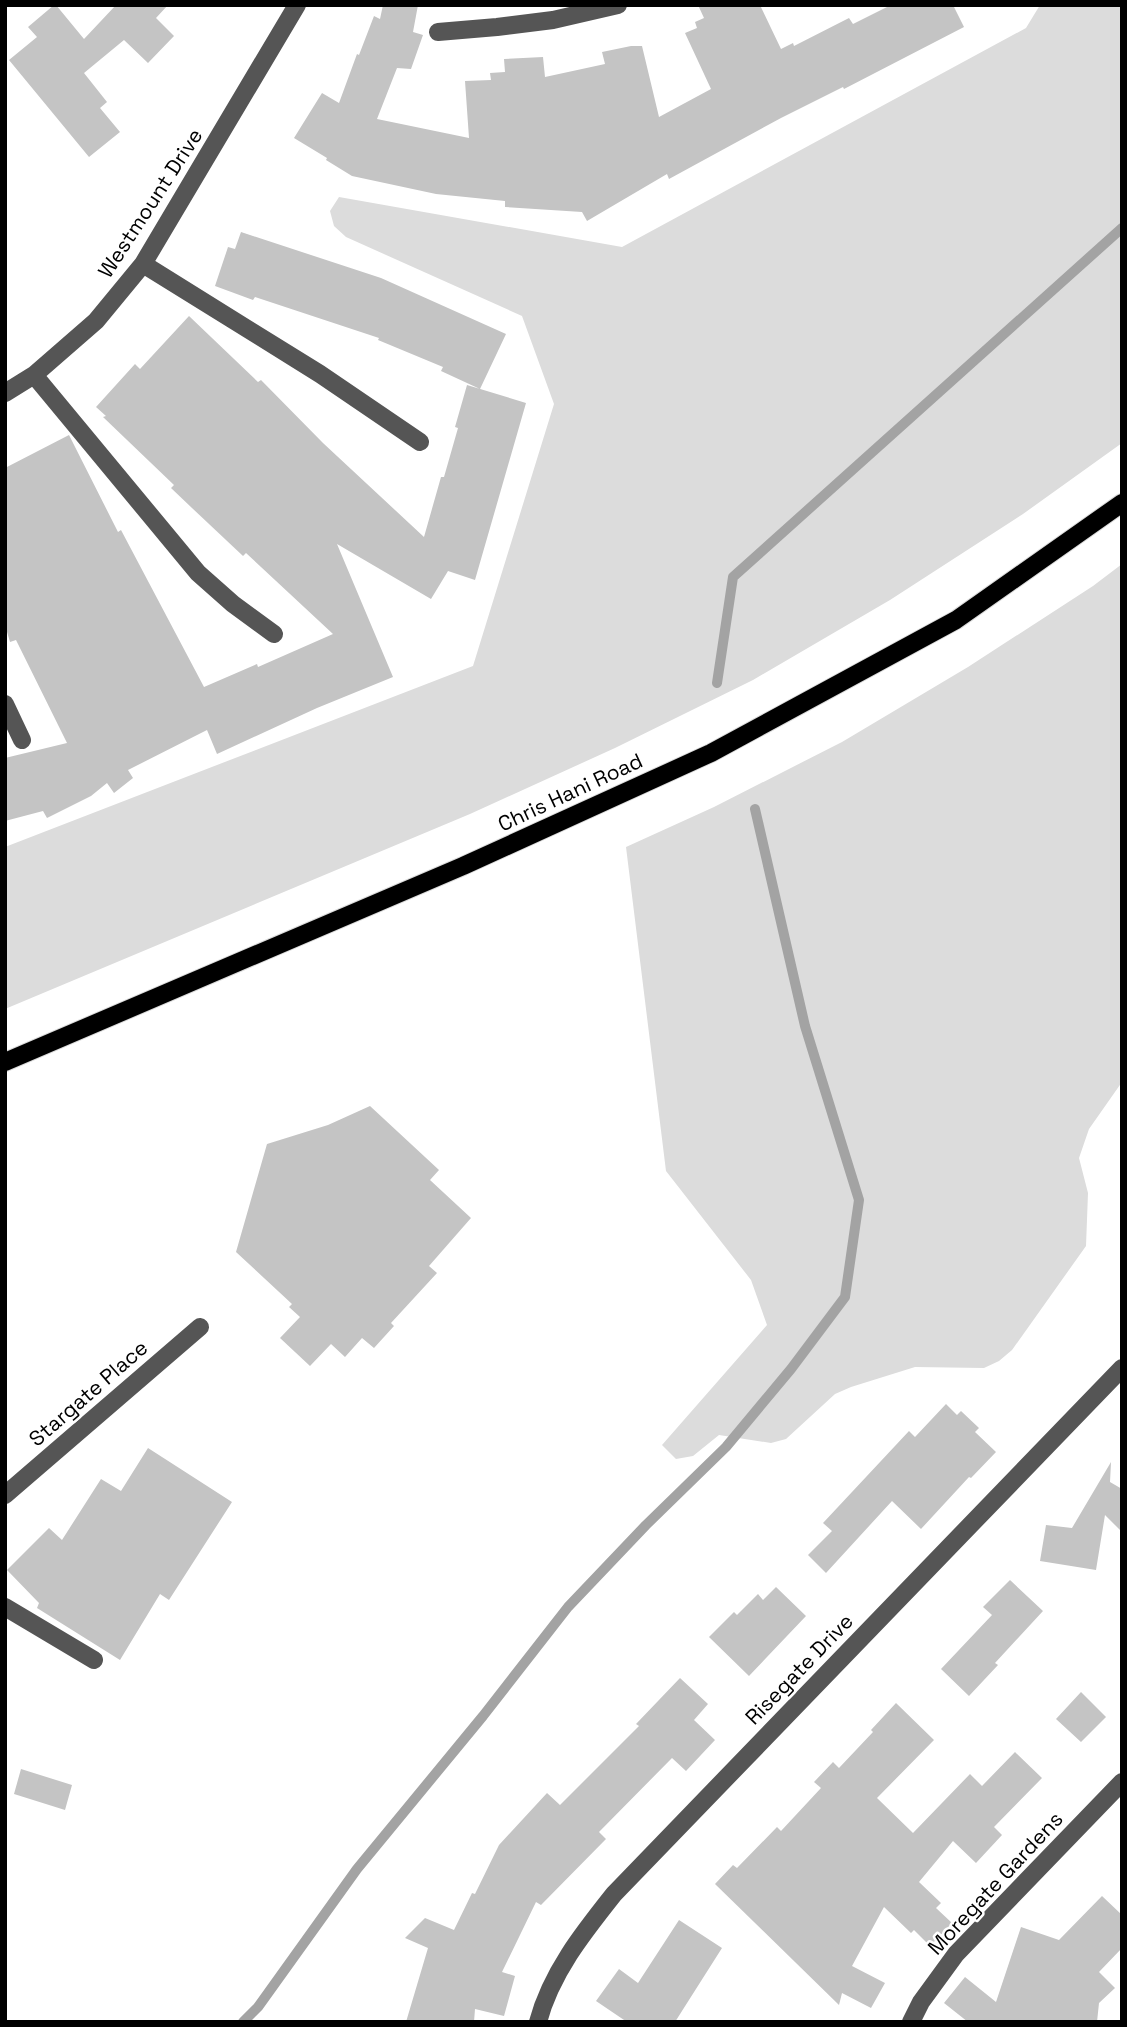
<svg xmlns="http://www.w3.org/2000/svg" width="1127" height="2027" viewBox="0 0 1127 2027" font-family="'Space Grotesk',sans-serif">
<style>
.green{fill:#dcdcdc}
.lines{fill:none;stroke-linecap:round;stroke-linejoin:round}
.stream{stroke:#a3a3a3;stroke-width:10}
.building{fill:#c4c4c4}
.major-casing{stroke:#dbdbdb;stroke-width:20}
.minor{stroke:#555;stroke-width:18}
.major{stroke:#000;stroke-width:18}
.labels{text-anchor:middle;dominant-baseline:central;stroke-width:5;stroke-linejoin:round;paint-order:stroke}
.street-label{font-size:21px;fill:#000;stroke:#fff}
</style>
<rect width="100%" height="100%" fill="#fff"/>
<path class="green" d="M 1040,5 L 1122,5 L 1122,443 L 1023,514 L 890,600 L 753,680 L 615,748 L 470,814 L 5,1009 L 5,847 L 473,666 L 554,404 L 522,316 L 346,237 L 334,226 L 330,211 L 339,197 L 622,247 L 1026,28 Z
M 1122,564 L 1122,1082 L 1089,1129 L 1079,1158 L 1088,1193 L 1086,1246 L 1012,1350 L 999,1361 L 984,1368 L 915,1367 L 851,1387 L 835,1394 L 786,1439 L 771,1443 L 719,1435 L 693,1456 L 676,1459 L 662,1445 L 767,1325 L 751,1280 L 666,1171 L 626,847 L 714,807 L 842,742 L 968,667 L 1093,586 Z"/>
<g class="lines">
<path class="stream" d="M 717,683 L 733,577 L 1122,228
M 243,2022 L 258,2007 L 357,1869 L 483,1716 L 568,1607 L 646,1525 L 726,1447 L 791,1369 L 845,1297 L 859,1200 L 805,1026 L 755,809"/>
</g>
<path class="building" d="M 54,5 L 56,5 L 84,39 L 116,5 L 168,5 L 156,18 L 174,36 L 148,63 L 124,40 L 84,73 L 107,102 L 100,108 L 120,132 L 89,157 L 9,60 L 37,37 L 28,27 Z
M 383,5 L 418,5 L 413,32 L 423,35 L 411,69 L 397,68 L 377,119 L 469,138 L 465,81 L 491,80 L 490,73 L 505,72 L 504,59 L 543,57 L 545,77 L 605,64 L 602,52 L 631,46 L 642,46 L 659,117 L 711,89 L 685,33 L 697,28 L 695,22 L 704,18 L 698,5 L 760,5 L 781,49 L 793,43 L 794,46 L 849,18 L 853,24 L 891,5 L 953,5 L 964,27 L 844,89 L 843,87 L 781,118 L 669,179 L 667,174 L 587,221 L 582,212 L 505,207 L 505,201 L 436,194 L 352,176 L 326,160 L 327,158 L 294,138 L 322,93 L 339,103 L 357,54 L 359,55 L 374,16 L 380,19 Z
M 241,232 L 381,278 L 506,334 L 480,389 L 441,371 L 443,367 L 378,340 L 379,338 L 255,297 L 253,300 L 215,286 L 228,247 L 235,249 Z
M 189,316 L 258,382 L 261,380 L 323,443 L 424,537 L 441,477 L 444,477 L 458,428 L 455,427 L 467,385 L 526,403 L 475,580 L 448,571 L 431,599 L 337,544 L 393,677 L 317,708 L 217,754 L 207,730 L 128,770 L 133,778 L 114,793 L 107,783 L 91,796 L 47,818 L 43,811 L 5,821 L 5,758 L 67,743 L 16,640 L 10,642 L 5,625 L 5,468 L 69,435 L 118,532 L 121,530 L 204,687 L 257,664 L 258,667 L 333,634 L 246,553 L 243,556 L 192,508 L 171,488 L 174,485 L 103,417 L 106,416 L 96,407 L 135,364 L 140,369 Z
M 370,1106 L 439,1170 L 430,1180 L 471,1218 L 429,1266 L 437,1273 L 391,1323 L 394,1326 L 374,1348 L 362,1338 L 345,1357 L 331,1344 L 310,1366 L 280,1338 L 300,1317 L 289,1307 L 292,1304 L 236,1252 L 267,1144 L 328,1125 Z
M 946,1404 L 957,1415 L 961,1411 L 979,1428 L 975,1432 L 996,1452 L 971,1478 L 969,1477 L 921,1529 L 892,1501 L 826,1573 L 808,1555 L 832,1531 L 823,1523 L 909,1431 L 915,1437 Z
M 148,1448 L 232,1502 L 169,1600 L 160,1594 L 120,1660 L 37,1608 L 39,1603 L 7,1570 L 49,1528 L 62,1540 L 101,1479 L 121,1491 Z
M 1111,1462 L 1110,1482 L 1122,1489 L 1122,1532 L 1105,1515 L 1096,1570 L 1040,1561 L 1046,1525 L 1072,1528 Z
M 1010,1580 L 1043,1611 L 995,1663 L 998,1665 L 969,1696 L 941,1669 L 992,1615 L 983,1607 Z
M 776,1587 L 806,1616 L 749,1676 L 709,1637 L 734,1612 L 737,1615 L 758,1594 L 763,1600 Z
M 680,1678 L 708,1704 L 694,1720 L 715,1740 L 686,1771 L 672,1758 L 599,1832 L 606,1839 L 541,1905 L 536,1902 L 502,1972 L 515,1976 L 504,2016 L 475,2009 L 474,2022 L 406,2022 L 428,1948 L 405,1938 L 425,1918 L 454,1930 L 472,1893 L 475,1894 L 499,1845 L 547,1793 L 560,1805 L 639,1726 L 636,1724 Z
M 1081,1692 L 1106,1717 L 1081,1742 L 1056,1719 Z
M 896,1703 L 934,1740 L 877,1798 L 913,1833 L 970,1774 L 982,1786 L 1015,1752 L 1042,1778 L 994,1827 L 1002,1835 L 976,1863 L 953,1841 L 919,1882 L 941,1903 L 936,1908 L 952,1923 L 930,1946 L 914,1930 L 911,1933 L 884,1907 L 852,1966 L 885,1983 L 871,2008 L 842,1993 L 839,2005 L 715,1884 L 733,1865 L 737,1868 L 777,1827 L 781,1831 L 821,1788 L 814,1782 L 833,1762 L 839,1768 L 873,1732 L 871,1730 Z
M 21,1769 L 72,1785 L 65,1810 L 14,1794 Z
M 1102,1896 L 1122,1915 L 1122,1948 L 1099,1972 L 1115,1988 L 1099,2003 L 1097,2022 L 968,2022 L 944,2003 L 965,1977 L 996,2002 L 1021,1927 L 1059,1940 Z
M 679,1920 L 722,1948 L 675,2022 L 627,2022 L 596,2001 L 619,1969 L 638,1983 Z"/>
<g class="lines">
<defs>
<path id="major" d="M 5,1062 L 463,866 L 711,753 L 956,620 L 1122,503"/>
</defs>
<use href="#major" class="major-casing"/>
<path class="minor" d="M 438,32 L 497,27 L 553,20 L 618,5
M 143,264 L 320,374 L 420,442
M 34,375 L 198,573 L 233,604 L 274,634
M 5,393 L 34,375 L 96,321 L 143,264 L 297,5
M 5,704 L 22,740
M 5,1495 L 200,1327
M 5,1607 L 94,1660
M 538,2022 C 551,1973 583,1933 614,1894 L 1122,1368
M 911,2022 L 921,2002 L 956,1954 L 1122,1782"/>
<use href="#major" class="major"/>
</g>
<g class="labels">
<g class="street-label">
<text transform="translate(150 203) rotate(-57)">Westmount Drive</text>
<text transform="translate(570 792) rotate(-25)">Chris Hani Road</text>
<text transform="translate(88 1393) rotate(-41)">Stargate Place</text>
<text transform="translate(799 1669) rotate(-46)">Risegate Drive</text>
<text transform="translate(995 1883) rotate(-47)">Moregate Gardens</text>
</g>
</g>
<rect width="1127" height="2027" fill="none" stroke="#000000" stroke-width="14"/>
</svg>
